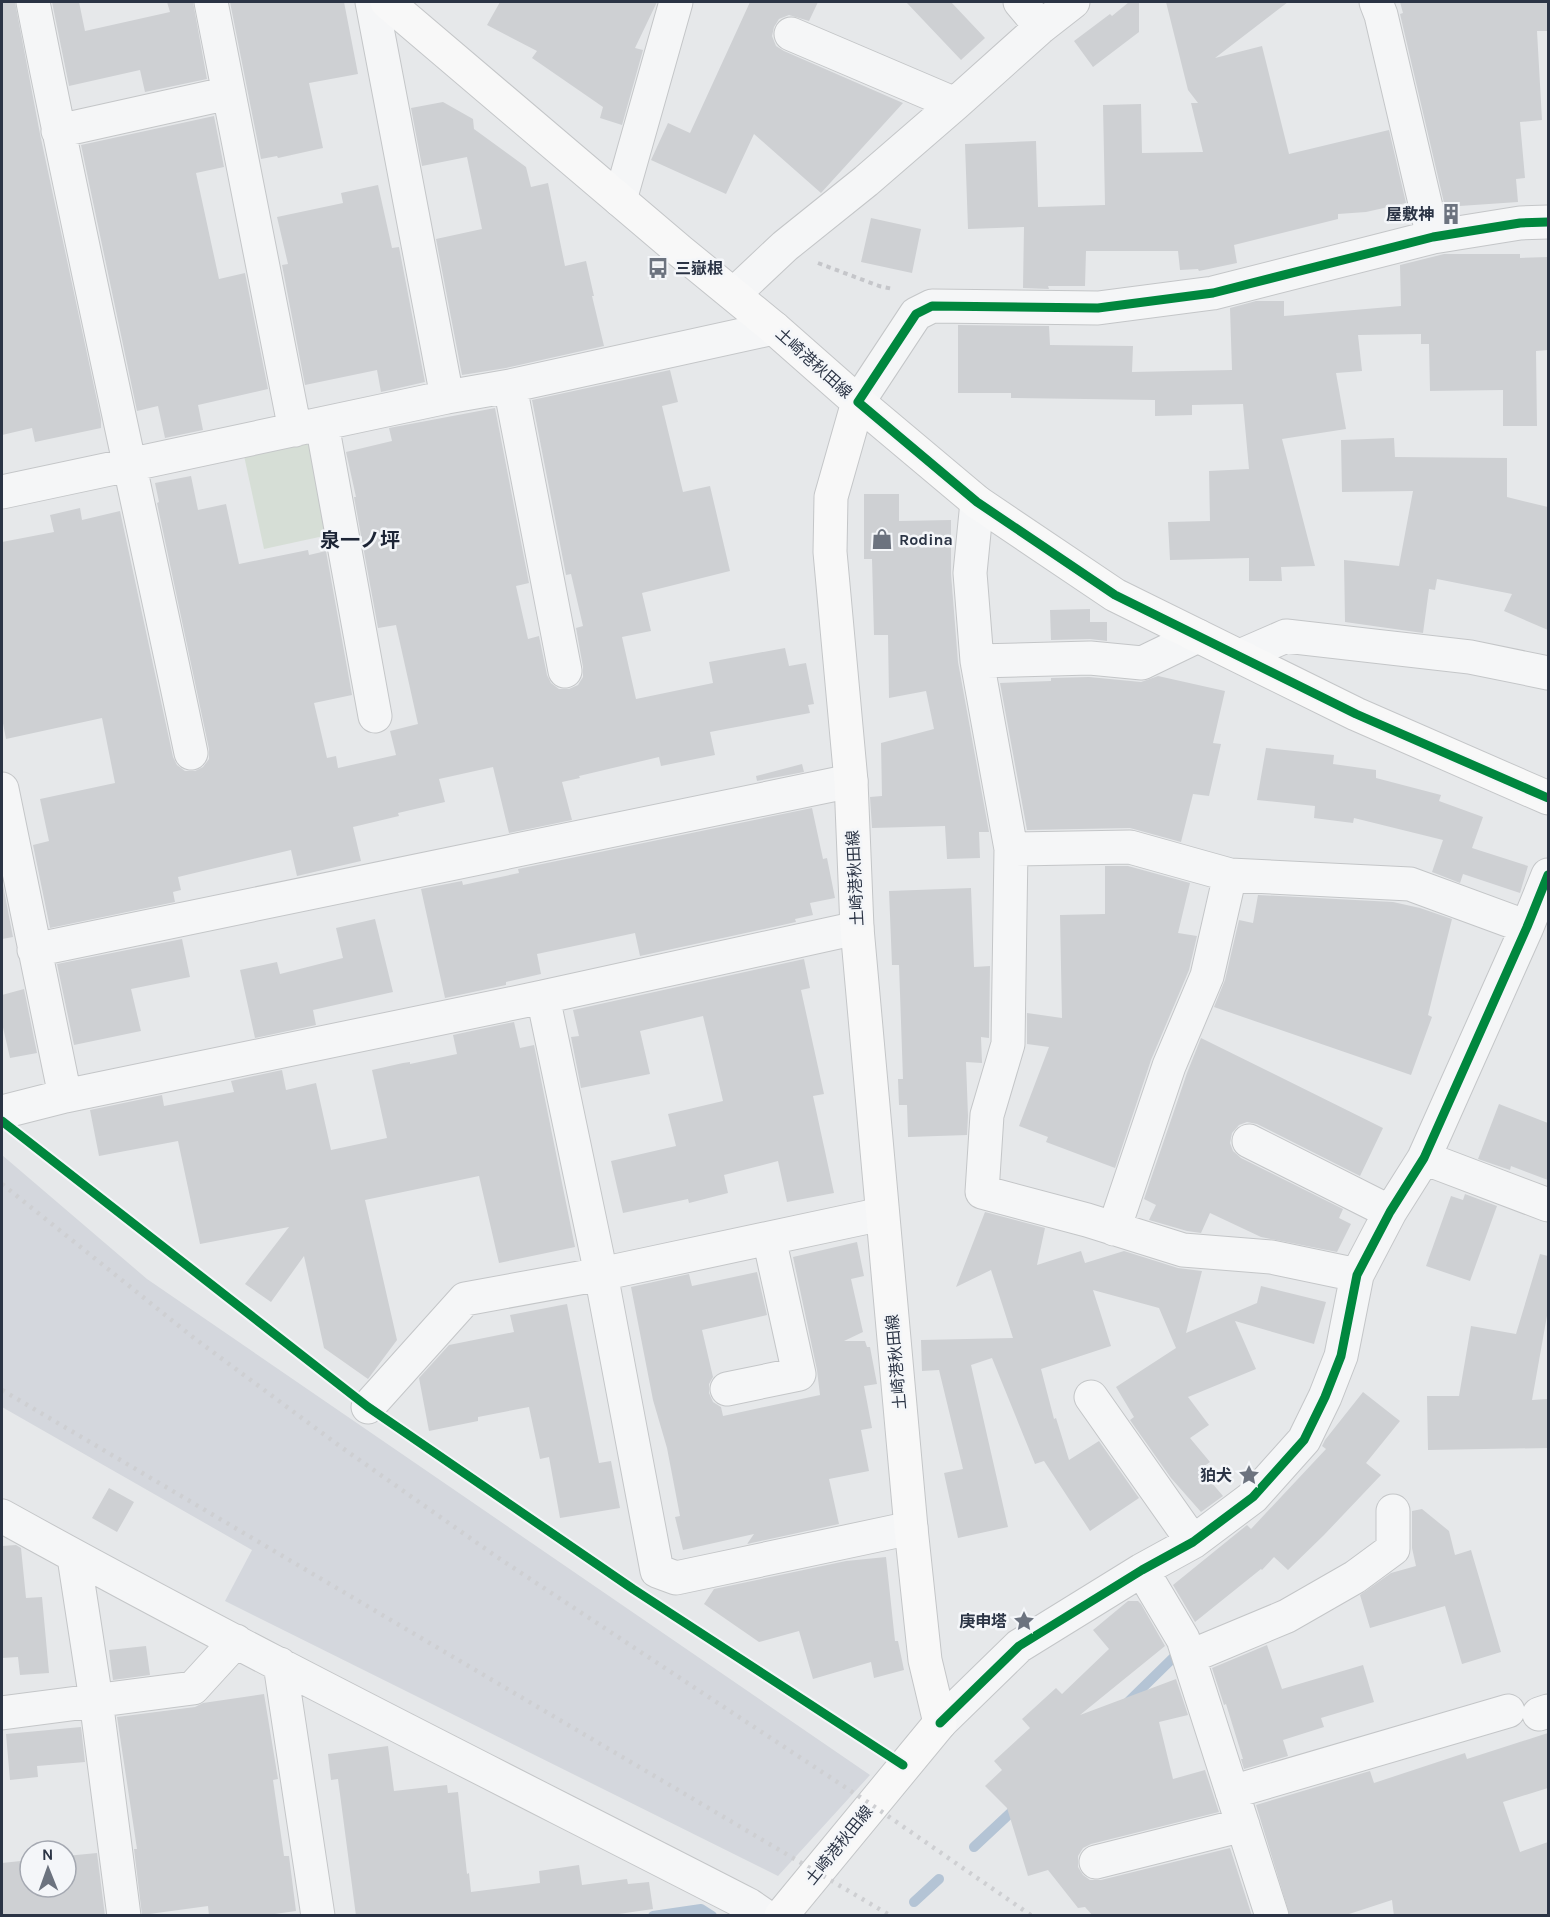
<svg xmlns="http://www.w3.org/2000/svg" width="1550" height="1917" viewBox="0 0 1550 1917" font-family="Karla,'Noto Sans JP',sans-serif">
<style>
.built{fill:#d4d7dd}
.green{fill:#d6ded6}
.lines{fill:none;stroke-linecap:round;stroke-linejoin:round}
.stream{stroke:#b4c4d5;stroke-width:10}
.building{fill:#ced0d3}
.street-casing{stroke:#c4c6c8;stroke-width:35}
.secondary-casing{stroke:#c4c6c8;stroke-width:35}
.path{stroke:#c5c6ca;stroke-width:4;stroke-dasharray:4.5 4.5;stroke-linecap:butt}
.street{stroke:#f5f6f7;stroke-width:33}
.secondary{stroke:#f8f8f8;stroke-width:33}
.rail{stroke:#cecfd2;stroke-width:4.5;stroke-dasharray:3 6;stroke-linecap:butt}
.cycleway-casing{stroke:#f4f6f9;stroke-width:13}
.cycleway{stroke:#00873e;stroke-width:9}
.labels{text-anchor:middle;dominant-baseline:central;stroke-width:5;stroke-linejoin:round;paint-order:stroke}
.poi-label{font-size:16px;font-weight:bold;fill:#2b3445;stroke:#f4f6f9;text-anchor:end}
.street-label{font-size:16px;fill:#2b3445;stroke:#f4f6f9}
.quarter-label{font-size:20px;font-weight:bold;fill:#1d2536;stroke:#f4f6f9}
</style>
<rect width="100%" height="100%" fill="#e6e8ea"/>
<path class="built" d="M 2,1155 L 147,1279 L 870,1775 L 778,1876 L 225,1601 L 252,1550 L 2,1407 Z"/>
<path class="green" d="M 313,436 L 333,534 L 264,549 L 243,451 Z"/>
<g class="lines">
<path class="stream" d="M 1126,1704 L 1175,1656
M 974,1847 L 1019,1805
M 914,1902 L 939,1879
M 653,1916 L 701,1909 L 712,1916"/>
</g>
<path class="building" d="M 2,2 L 15,2 L 40,134 L 101,419 L 101,428 L 35,442 L 32,428 L 2,435 Z
M 52,2 L 79,2 L 85,31 L 170,12 L 167,2 L 193,2 L 207,79 L 145,92 L 140,70 L 69,86 Z
M 230,2 L 344,2 L 358,74 L 309,83 L 323,148 L 278,158 L 277,156 L 261,159 Z
M 500,2 L 657,2 L 635,48 L 643,50 L 622,125 L 600,118 L 603,107 L 532,58 L 537,51 L 487,25 Z
M 750,2 L 818,2 L 809,21 L 789,15 L 779,19 L 774,27 L 772,36 L 776,46 L 784,51 L 903,103 L 821,193 L 754,134 L 726,194 L 651,160 L 668,123 L 690,133 Z
M 906,2 L 951,2 L 985,38 L 961,60 Z
M 1129,2 L 1139,2 L 1139,32 L 1093,67 L 1074,41 L 1110,14 L 1112,16 Z
M 1166,2 L 1288,2 L 1215,58 L 1262,46 L 1289,154 L 1389,130 L 1406,203 L 1366,212 L 1338,214 L 1338,219 L 1234,245 L 1237,263 L 1199,271 L 1198,269 L 1180,270 L 1178,251 L 1086,251 L 1085,286 L 1048,286 L 1049,289 L 1023,288 L 1024,227 L 968,229 L 965,144 L 1036,141 L 1038,207 L 1105,205 L 1103,105 L 1141,104 L 1142,153 L 1203,152 L 1191,103 L 1198,103 L 1188,90 Z
M 1400,2 L 1548,2 L 1548,31 L 1537,31 L 1542,120 L 1520,122 L 1525,178 L 1516,179 L 1518,202 L 1445,207 L 1400,14 L 1403,13 Z
M 443,102 L 473,119 L 474,129 L 526,167 L 531,187 L 548,183 L 565,266 L 586,261 L 594,296 L 592,296 L 604,346 L 506,368 L 462,375 L 436,239 L 482,229 L 467,157 L 422,166 L 411,108 Z
M 214,116 L 224,167 L 196,173 L 219,279 L 245,273 L 268,389 L 198,405 L 203,430 L 165,438 L 158,406 L 137,411 L 81,145 Z
M 378,185 L 392,248 L 399,247 L 425,382 L 381,392 L 377,370 L 305,385 L 282,265 L 288,264 L 277,217 L 343,203 L 341,193 Z
M 871,218 L 921,229 L 912,273 L 861,262 Z
M 1444,254 L 1520,254 L 1520,258 L 1548,257 L 1548,350 L 1536,351 L 1537,426 L 1503,426 L 1503,390 L 1430,391 L 1429,344 L 1421,344 L 1421,334 L 1358,335 L 1362,371 L 1336,373 L 1346,429 L 1282,439 L 1315,566 L 1281,567 L 1282,581 L 1249,581 L 1249,558 L 1170,560 L 1168,522 L 1210,521 L 1209,471 L 1249,469 L 1243,404 L 1192,405 L 1192,415 L 1155,416 L 1155,400 L 1011,398 L 1011,393 L 958,393 L 958,325 L 1049,326 L 1050,345 L 1133,346 L 1132,372 L 1232,370 L 1230,308 L 1256,301 L 1284,301 L 1284,316 L 1401,306 L 1400,265 Z
M 670,370 L 678,402 L 662,406 L 683,492 L 710,486 L 730,571 L 642,593 L 651,631 L 622,637 L 636,699 L 713,683 L 709,662 L 785,648 L 789,666 L 806,663 L 814,704 L 808,705 L 810,713 L 710,732 L 715,755 L 661,766 L 659,757 L 579,776 L 580,778 L 562,782 L 572,820 L 509,833 L 493,767 L 439,779 L 445,802 L 398,813 L 399,816 L 353,827 L 361,861 L 297,876 L 291,850 L 178,877 L 181,890 L 173,892 L 175,902 L 50,928 L 33,845 L 49,841 L 40,799 L 115,783 L 102,718 L 6,739 L 2,718 L 2,542 L 54,532 L 50,515 L 80,508 L 82,520 L 120,511 L 173,757 L 177,765 L 185,771 L 195,771 L 203,767 L 209,759 L 209,749 L 157,503 L 159,502 L 155,483 L 191,476 L 198,510 L 226,504 L 239,564 L 308,550 L 309,555 L 326,551 L 352,695 L 314,703 L 327,758 L 336,756 L 338,768 L 396,755 L 390,731 L 418,724 L 396,625 L 378,628 L 354,497 L 356,497 L 346,452 L 392,441 L 389,428 L 495,408 L 529,583 L 516,586 L 528,639 L 539,636 L 547,675 L 551,683 L 559,689 L 569,689 L 578,685 L 583,677 L 583,667 L 576,628 L 583,626 L 571,574 L 566,575 L 532,400 Z
M 1394,438 L 1395,457 L 1507,458 L 1507,497 L 1548,507 L 1548,630 L 1504,611 L 1512,594 L 1437,579 L 1435,590 L 1429,589 L 1423,633 L 1345,622 L 1344,560 L 1399,566 L 1413,491 L 1342,492 L 1341,440 Z
M 864,494 L 899,494 L 899,521 L 951,520 L 951,574 L 958,662 L 989,832 L 979,832 L 980,858 L 947,859 L 945,826 L 872,828 L 870,797 L 882,796 L 881,743 L 934,729 L 926,691 L 889,698 L 888,635 L 874,635 L 872,559 L 864,559 Z
M 1090,609 L 1090,622 L 1107,622 L 1107,641 L 1090,639 L 1051,640 L 1050,610 Z
M 1158,676 L 1225,691 L 1213,743 L 1221,744 L 1209,796 L 1193,794 L 1181,842 L 1130,828 L 1027,830 L 1000,683 L 1051,681 L 1051,678 L 1089,677 L 1141,682 Z
M 1266,748 L 1334,755 L 1333,764 L 1376,770 L 1376,778 L 1441,795 L 1439,801 L 1483,817 L 1472,848 L 1528,866 L 1520,893 L 1463,874 L 1460,883 L 1432,872 L 1443,840 L 1354,818 L 1353,823 L 1314,818 L 1315,806 L 1257,800 Z
M 802,764 L 804,772 L 757,781 L 756,776 Z
M 812,808 L 823,859 L 827,858 L 835,898 L 810,903 L 813,915 L 795,919 L 796,922 L 640,956 L 635,933 L 537,954 L 541,974 L 506,982 L 506,985 L 445,998 L 421,889 L 462,881 L 463,885 L 519,873 L 518,869 Z
M 1105,866 L 1128,866 L 1190,883 L 1178,933 L 1197,936 L 1189,970 L 1151,1060 L 1115,1168 L 1046,1142 L 1048,1137 L 1019,1126 L 1049,1047 L 1027,1044 L 1027,1013 L 1062,1018 L 1060,915 L 1105,914 Z
M 2,880 L 13,937 L 2,939 Z
M 971,888 L 974,967 L 990,966 L 989,1038 L 981,1037 L 982,1063 L 966,1062 L 968,1116 L 967,1135 L 908,1137 L 907,1105 L 899,1105 L 898,1079 L 903,1079 L 899,965 L 892,965 L 889,891 Z
M 1258,895 L 1393,902 L 1420,908 L 1452,919 L 1428,1015 L 1432,1017 L 1411,1075 L 1214,1007 L 1225,980 L 1239,920 L 1253,923 Z
M 375,919 L 393,992 L 313,1010 L 316,1025 L 255,1038 L 240,970 L 277,962 L 280,974 L 343,958 L 336,928 Z
M 182,939 L 190,977 L 131,989 L 141,1031 L 74,1045 L 57,964 Z
M 804,959 L 810,988 L 801,990 L 824,1094 L 813,1096 L 834,1193 L 787,1202 L 778,1161 L 724,1175 L 728,1193 L 689,1203 L 688,1199 L 623,1213 L 611,1161 L 676,1146 L 668,1114 L 723,1101 L 703,1016 L 640,1031 L 650,1074 L 581,1088 L 571,1037 L 579,1036 L 573,1010 Z
M 24,989 L 37,1053 L 10,1058 L 2,1023 L 2,995 Z
M 514,1022 L 520,1048 L 534,1045 L 575,1247 L 499,1263 L 479,1176 L 365,1200 L 397,1340 L 368,1379 L 324,1348 L 304,1256 L 271,1302 L 245,1284 L 289,1227 L 200,1244 L 178,1141 L 99,1156 L 90,1110 L 162,1095 L 164,1106 L 234,1092 L 231,1081 L 282,1070 L 286,1090 L 316,1083 L 331,1150 L 387,1138 L 372,1070 L 403,1063 L 410,1062 L 410,1064 L 457,1054 L 453,1035 Z
M 1201,1038 L 1383,1128 L 1360,1176 L 1257,1124 L 1247,1122 L 1239,1125 L 1232,1133 L 1230,1143 L 1233,1151 L 1241,1158 L 1343,1209 L 1339,1218 L 1351,1224 L 1337,1252 L 1261,1237 L 1210,1213 L 1201,1233 L 1187,1231 L 1149,1220 L 1156,1205 L 1144,1199 L 1187,1073 Z
M 1499,1104 L 1548,1123 L 1548,1180 L 1511,1166 L 1510,1170 L 1478,1159 Z
M 1465,1194 L 1497,1206 L 1470,1281 L 1426,1266 L 1451,1196 L 1463,1200 Z
M 985,1212 L 1045,1228 L 1037,1265 L 1081,1251 L 1085,1263 L 1124,1251 L 1178,1268 L 1202,1271 L 1186,1333 L 1257,1303 L 1261,1286 L 1326,1302 L 1314,1344 L 1235,1321 L 1256,1369 L 1188,1397 L 1209,1425 L 1190,1438 L 1210,1462 L 1200,1469 L 1223,1496 L 1201,1512 L 1171,1478 L 1130,1420 L 1134,1417 L 1116,1387 L 1176,1348 L 1159,1308 L 1093,1290 L 1111,1346 L 1041,1369 L 1054,1419 L 1056,1418 L 1069,1460 L 1099,1441 L 1139,1498 L 1090,1531 L 1044,1461 L 1035,1464 L 992,1358 L 971,1365 L 1008,1527 L 958,1538 L 944,1473 L 963,1469 L 939,1370 L 922,1371 L 921,1340 L 1013,1338 L 991,1270 L 956,1287 Z
M 857,1242 L 864,1276 L 851,1279 L 863,1332 L 844,1341 L 865,1341 L 867,1347 L 870,1347 L 877,1384 L 864,1386 L 872,1428 L 861,1430 L 869,1471 L 829,1479 L 839,1524 L 747,1544 L 754,1534 L 683,1550 L 675,1517 L 680,1516 L 667,1448 L 653,1400 L 631,1287 L 689,1274 L 692,1286 L 757,1272 L 767,1315 L 702,1330 L 713,1377 L 709,1384 L 709,1393 L 713,1402 L 721,1407 L 723,1416 L 820,1395 L 817,1370 L 793,1257 Z
M 1540,1254 L 1548,1256 L 1548,1310 L 1532,1400 L 1548,1399 L 1548,1448 L 1428,1450 L 1427,1396 L 1459,1396 L 1471,1326 L 1516,1334 Z
M 567,1304 L 599,1463 L 611,1461 L 620,1508 L 560,1518 L 549,1457 L 540,1459 L 529,1407 L 478,1417 L 478,1421 L 429,1431 L 419,1378 L 449,1345 L 514,1332 L 510,1315 Z
M 1363,1392 L 1400,1421 L 1366,1463 L 1381,1475 L 1324,1535 L 1288,1570 L 1274,1557 L 1262,1570 L 1261,1569 L 1195,1622 L 1173,1585 L 1247,1525 L 1251,1529 L 1326,1449 L 1322,1446 L 1325,1440 Z
M 109,1488 L 134,1502 L 117,1532 L 92,1518 Z
M 1422,1509 L 1449,1531 L 1455,1555 L 1471,1550 L 1501,1652 L 1462,1664 L 1445,1606 L 1370,1628 L 1360,1595 L 1391,1573 L 1416,1566 L 1412,1548 L 1412,1511 Z
M 16,1545 L 21,1548 L 26,1598 L 42,1597 L 49,1673 L 20,1675 L 18,1657 L 2,1658 L 2,1546 Z
M 886,1557 L 895,1641 L 898,1641 L 904,1670 L 874,1678 L 871,1662 L 813,1679 L 799,1631 L 759,1642 L 704,1604 L 714,1589 L 846,1561 Z
M 1128,1601 L 1138,1601 L 1141,1604 L 1165,1646 L 1080,1715 L 1176,1679 L 1188,1715 L 1159,1722 L 1173,1779 L 1205,1770 L 1219,1812 L 1091,1844 L 1083,1848 L 1078,1856 L 1078,1867 L 1083,1875 L 1090,1880 L 1101,1880 L 1230,1848 L 1252,1916 L 1093,1916 L 1085,1907 L 1078,1908 L 1048,1870 L 1028,1876 L 1007,1808 L 985,1786 L 1002,1770 L 994,1761 L 1030,1728 L 1022,1719 L 1056,1688 L 1062,1694 L 1109,1649 L 1093,1630 Z
M 1267,1645 L 1282,1689 L 1363,1665 L 1374,1702 L 1321,1718 L 1324,1727 L 1283,1740 L 1288,1756 L 1244,1769 L 1241,1759 L 1243,1759 L 1226,1704 L 1224,1705 L 1212,1668 Z
M 146,1646 L 150,1675 L 113,1680 L 109,1650 Z
M 264,1694 L 278,1779 L 273,1780 L 284,1856 L 289,1856 L 296,1911 L 261,1916 L 209,1916 L 208,1906 L 142,1915 L 134,1849 L 137,1849 L 117,1717 L 195,1707 L 203,1703 Z
M 81,1727 L 85,1762 L 37,1766 L 38,1777 L 10,1780 L 6,1734 Z
M 1548,1733 L 1548,1788 L 1503,1802 L 1520,1852 L 1548,1842 L 1548,1916 L 1394,1916 L 1392,1900 L 1343,1916 L 1290,1916 L 1256,1805 L 1370,1771 L 1374,1783 L 1465,1753 L 1467,1759 Z
M 388,1746 L 394,1791 L 447,1785 L 448,1793 L 458,1792 L 467,1874 L 469,1873 L 471,1892 L 540,1883 L 539,1871 L 579,1865 L 582,1885 L 627,1879 L 628,1884 L 649,1882 L 653,1909 L 605,1916 L 356,1916 L 338,1779 L 331,1780 L 328,1754 Z
M 97,1853 L 105,1916 L 2,1916 L 2,1863 L 30,1860 L 30,1887 L 66,1887 L 66,1856 Z"/>
<g class="lines">
<defs>
<path id="street" d="M 33,2 C 82,253 139,503 191,753
M 211,2 L 295,430
M 372,2 L 447,397
M 1020,2 L 1041,27
M 1376,2 L 1381,15 L 1433,237
M 791,34 L 955,104
M 58,131 L 229,93
M 620,200 L 676,2
M 734,294 L 785,246 L 866,181 L 955,104 L 1041,27 L 1073,2
M 510,386 L 565,671
M 858,402 L 916,314 L 932,306 L 1098,308 L 1213,293 L 1433,237 L 1520,223 L 1548,222
M 322,424 L 375,716
M 2,492 L 447,397 L 510,386 L 774,328
M 977,502 L 970,573 L 977,661 L 1011,849 L 1008,1044 L 987,1115 L 982,1192 L 1087,1220 L 1183,1250 L 1271,1257 L 1357,1275
M 1240,656 L 1286,636 L 1470,657 L 1548,673
M 977,661 L 1090,658 L 1142,663 L 1198,636
M 2,789 L 65,1096
M 1011,849 L 1130,847 L 1230,875 L 1410,884 L 1527,927
M 34,950 L 851,781
M 543,997 L 601,1274 L 657,1571 L 676,1578 L 911,1528
M 2,1112 L 65,1096 L 543,997 L 857,928
M 1249,1141 L 1390,1212
M 1424,1158 L 1548,1205
M 1114,1229 L 1169,1066 L 1207,976 L 1230,875
M 727,1389 L 799,1374 L 769,1238
M 1091,1397 L 1193,1542
M 368,1407 L 465,1299 L 601,1274 L 882,1214
M 2,1516 C 247,1652 500,1777 749,1905 L 765,1916
M 74,1557 L 96,1700 L 124,1916
M 1142,1570 L 1183,1639 L 1272,1916
M 1189,1657 L 1287,1616 L 1355,1577 L 1393,1549 L 1393,1511
M 280,1664 L 318,1916
M 2,1713 L 193,1688 L 236,1641
M 1539,1714 L 1548,1711
M 940,1723 L 1019,1646 L 1142,1570 L 1193,1542 L 1253,1497 L 1304,1440 L 1325,1397 L 1341,1356 L 1357,1275 L 1390,1212 L 1424,1158 L 1527,927 L 1548,875
M 1232,1792 L 1508,1711
M 1096,1862 L 1243,1825"/>
<path id="secondary" d="M 387,2 L 680,251 L 774,328 L 858,402 L 977,502 L 1115,595 L 1356,714 L 1548,798
M 781,1916 L 940,1723 L 925,1660 L 911,1528 L 857,928 L 851,781 L 830,552 L 831,497 L 858,402"/>
</defs>
<use href="#street" class="street-casing"/>
<use href="#secondary" class="secondary-casing"/>
<path class="path" d="M 818,263 L 879,286 L 893,289
M 27,1141 L 343,1387
M 395,1425 L 626,1585
M 667,1612 L 877,1748"/>
<use href="#street" class="street"/>
<use href="#secondary" class="secondary"/>
<path class="rail" d="M 2,1184 L 194,1338 L 341,1447 L 497,1557 L 872,1805 L 1032,1916
M 2,1390 L 891,1916"/>
<defs>
<path id="cycleway" d="M 1548,222 L 1520,223 L 1433,237 L 1213,293 L 1098,308 L 932,306 L 916,314 L 858,402 L 977,502 L 1115,595 L 1356,714 L 1548,798
M 2,1121 L 368,1407 L 633,1589 L 903,1765
M 940,1723 L 1019,1646 L 1142,1570 L 1193,1542 L 1253,1497 L 1304,1440 L 1325,1397 L 1341,1356 L 1357,1275 L 1390,1212 L 1424,1158 L 1527,927 L 1548,875"/>
</defs>
<use href="#cycleway" class="cycleway-casing"/>
<use href="#cycleway" class="cycleway"/>
</g>
<defs>
<symbol id="building-bare" viewBox="-9 -9 18 18"><path d="M-4-6H4V6H1V3H-1V6H-4ZM-2.5-4.3h1.7v1.8h-1.7ZM.8-4.3h1.7v1.8H.8ZM-2.5-1h1.7V.8h-1.7ZM.8-1h1.7V.8H.8Z" fill="#6c737f" stroke="#f4f6f9" stroke-width="2.5" paint-order="stroke"/></symbol>
<symbol id="bus-bare" viewBox="-9 -9 18 18"><path d="M-5-6H5V4H4V6H2V4H-2V6H-4V4H-5ZM-3.5-4V0h7V-4ZM-3.5 1.2v1.5H-2V1.2ZM2 1.2v1.5H3.5V1.2Z" fill="#6c737f" stroke="#f4f6f9" stroke-width="2.5" paint-order="stroke"/></symbol>
<symbol id="shop-bare" viewBox="-9 -9 18 18"><path d="M-5-2.5h2.3a2.7 3.5 0 0 1 5.4 0H5L5.5 6h-11ZM-1.5-2.5h3a1.5 2.3 0 0 0-3 0Z" fill="#6c737f" stroke="#f4f6f9" stroke-width="2.5" paint-order="stroke"/></symbol>
<symbol id="sight-bare" viewBox="-9 -9 18 18"><path d="M0-6L1.8-2.2L6-1.7L2.9 1.2L3.7 5.4L0 3.3L-3.7 5.4L-2.9 1.2L-6-1.7L-1.8-2.2Z" fill="#6c737f" stroke="#f4f6f9" stroke-width="2.5" paint-order="stroke"/></symbol>
</defs>
<g fill-rule="evenodd">
<use href="#building-bare" x="1436" y="199" width="30" height="30"/>
<use href="#bus-bare" x="643" y="253" width="30" height="30"/>
<use href="#shop-bare" x="867" y="524" width="30" height="30"/>
<use href="#sight-bare" x="1234" y="1460" width="30" height="30"/>
<use href="#sight-bare" x="1009" y="1606" width="30" height="30"/>
</g>
<g class="labels">
<g class="poi-label">
<text x="1434" y="214">屋敷神</text>
<text x="675" y="268" text-anchor="start">三嶽根</text>
<text x="899" y="539" text-anchor="start">Rodina</text>
<text x="1232" y="1475">狛犬</text>
<text x="1007" y="1621">庚申塔</text>
</g>
<g class="street-label">
<text transform="translate(814 363) rotate(42)">土崎港秋田線</text>
<text transform="translate(855 878) rotate(-93)">土崎港秋田線</text>
<text transform="translate(896 1362) rotate(-95)">土崎港秋田線</text>
<text transform="translate(839 1845) rotate(-51)">土崎港秋田線</text>
</g>
<g class="quarter-label">
<text x="360" y="540">泉一ノ坪</text>
</g>
</g>
<rect width="1550" height="1917" fill="none" stroke="#2b3445" stroke-width="6"/>
<g transform="translate(48 1869) rotate(359)"><circle r="28" fill="#f4f6f9" stroke="#a4a8b1" stroke-width="1.5"/>
<path d="M0-4.5L10 22L0 15L-10 22Z" fill="#6c737f"/>
<text y="-9" font-size="16" font-weight="bold" text-anchor="middle" fill="#2b3445">N</text>
</g>
</svg>
